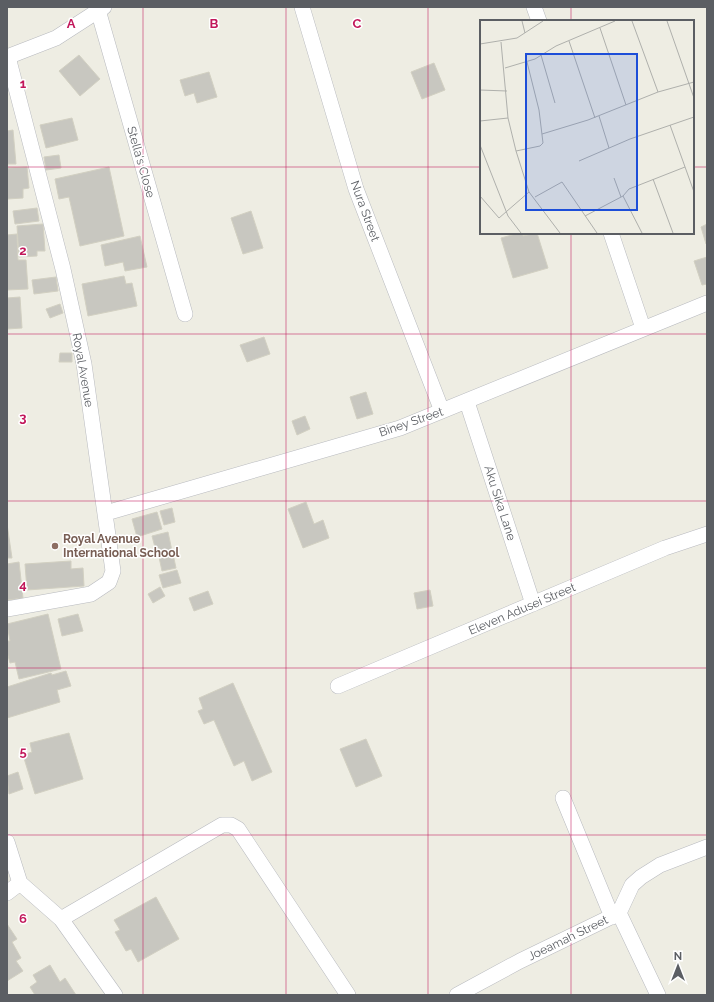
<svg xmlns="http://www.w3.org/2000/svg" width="714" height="1002" viewBox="0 0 714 1002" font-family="Raleway,sans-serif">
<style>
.building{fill:#c8c7c0;stroke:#d2d0c2}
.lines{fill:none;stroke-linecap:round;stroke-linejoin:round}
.street-casing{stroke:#b8babf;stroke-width:16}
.street{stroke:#fff;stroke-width:15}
.grid{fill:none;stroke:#c2185b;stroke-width:1;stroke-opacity:0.55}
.education-dot{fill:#8d6e63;stroke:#fff;stroke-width:1.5}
.labels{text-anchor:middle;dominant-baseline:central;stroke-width:3;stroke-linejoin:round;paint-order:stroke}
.street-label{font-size:12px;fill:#5b5e63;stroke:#fff}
.education-label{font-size:12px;font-weight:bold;fill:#785e54;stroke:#fff;text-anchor:start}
.inset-road{fill:none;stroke:#afb0ac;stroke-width:1}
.view{fill:#1d4ed8;fill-opacity:0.15;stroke:#1d4ed8;stroke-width:2}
.inset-edge{fill:none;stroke:#5b5e63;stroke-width:2}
.grid-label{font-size:13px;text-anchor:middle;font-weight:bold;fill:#c2185b;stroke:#fff;stroke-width:3;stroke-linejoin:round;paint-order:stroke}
</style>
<rect width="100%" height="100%" fill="#eeede3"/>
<path class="building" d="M 79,55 L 100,79 L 80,96 L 59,71 Z
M 434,63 L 445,90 L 422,99 L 411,72 Z
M 209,72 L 217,97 L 197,103 L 194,93 L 185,96 L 180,80 Z
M 72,118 L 78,140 L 46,148 L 40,125 Z
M 13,130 L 16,164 L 7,164 L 7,131 Z
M 59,155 L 61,168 L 46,170 L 44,157 Z
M 27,167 L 29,188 L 23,189 L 23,198 L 7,199 L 7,168 Z
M 109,167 L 124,236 L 80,246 L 69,197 L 59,199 L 55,179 Z
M 37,208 L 39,221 L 15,224 L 13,211 Z
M 251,211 L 263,248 L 243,254 L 231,218 Z
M 43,224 L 45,251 L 37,251 L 37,256 L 19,257 L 17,226 Z
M 707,224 L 707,244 L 706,244 L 701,227 Z
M 519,233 L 523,233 L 523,236 L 537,233 L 548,268 L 513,278 L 501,238 Z
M 17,234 L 18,260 L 26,260 L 28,289 L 7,290 L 7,235 Z
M 140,236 L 147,267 L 125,271 L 123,262 L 105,266 L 101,245 Z
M 707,257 L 707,284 L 702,285 L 694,261 Z
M 124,276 L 126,284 L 132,283 L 137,306 L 88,316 L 82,284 Z
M 56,277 L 58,291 L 34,294 L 32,280 Z
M 20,297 L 22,328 L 7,329 L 7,298 Z
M 60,304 L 63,313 L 50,318 L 46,309 Z
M 264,337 L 270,354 L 247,362 L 240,345 Z
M 60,353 L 72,353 L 72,362 L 59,362 Z
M 366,392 L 373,414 L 357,419 L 350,397 Z
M 305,416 L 310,429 L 297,435 L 292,421 Z
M 306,502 L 314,524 L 323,520 L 329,538 L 303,548 L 288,509 Z
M 172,508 L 175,522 L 164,525 L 160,511 Z
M 157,512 L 162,529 L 137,537 L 132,519 Z
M 7,524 L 12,558 L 7,558 Z
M 168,532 L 172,551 L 157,555 L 152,536 Z
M 173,554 L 176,568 L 162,571 L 159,557 Z
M 71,561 L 71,569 L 83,568 L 84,586 L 27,590 L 25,564 Z
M 19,562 L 23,598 L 7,600 L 7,564 Z
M 177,570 L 181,583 L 163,588 L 159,575 Z
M 160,587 L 165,596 L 153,603 L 148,594 Z
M 430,590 L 433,606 L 417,609 L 414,593 Z
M 208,591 L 213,604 L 194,611 L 189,598 Z
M 48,614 L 61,669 L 19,679 L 15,662 L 10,663 L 7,652 L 7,641 L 10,641 L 7,624 Z
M 78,614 L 83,631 L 62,636 L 58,619 Z
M 66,671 L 71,686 L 57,690 L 60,702 L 7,718 L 7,687 L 51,673 L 52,675 Z
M 233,683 L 272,772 L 252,781 L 244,761 L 234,766 L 214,720 L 204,724 L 198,711 L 203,709 L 199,698 Z
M 69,733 L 83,779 L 35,794 L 23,755 L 32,752 L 30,743 Z
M 366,739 L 382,776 L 356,787 L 340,749 Z
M 18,772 L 23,789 L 9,794 L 7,776 Z
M 156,897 L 179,939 L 138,962 L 131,949 L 126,951 L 115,932 L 120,930 L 114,920 Z
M 7,924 L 17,939 L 12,942 L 21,958 L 16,961 L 23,971 L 7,981 Z
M 50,965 L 60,982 L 65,978 L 76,995 L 35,995 L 30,987 L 37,982 L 33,975 Z"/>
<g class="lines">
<defs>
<path id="street" d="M 302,7 L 356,189 L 442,411
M 534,7 L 539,21
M 98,10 L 185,314
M 7,57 L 56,38 L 104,7
M 611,233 L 643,328
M 467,402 L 533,604
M 106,513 L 400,428 L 707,303
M 7,609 L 91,594 L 109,582 L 113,571 L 84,364 L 63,269 L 8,57
M 338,686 L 665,548 L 707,534
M 563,798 L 612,917
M 7,842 L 20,883 L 61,919 L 115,995
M 7,893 L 20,883
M 619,913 L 658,995
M 61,919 L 222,825 L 231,825 L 238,829 L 348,995
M 457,995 L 520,961 L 619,913 L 632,885 L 641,877 L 660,865 L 707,847"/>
</defs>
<use href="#street" class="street-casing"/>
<use href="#street" class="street"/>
</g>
<path class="grid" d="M 143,7 L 143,995M 286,7 L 286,995M 428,7 L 428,995M 571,7 L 571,21M 7,167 L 481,167M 693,167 L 707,167M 571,233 L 571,995M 7,334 L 707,334M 7,501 L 707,501M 7,668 L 707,668M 7,835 L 707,835"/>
<circle class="education-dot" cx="55" cy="546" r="4"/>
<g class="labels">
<g class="street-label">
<text transform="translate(141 162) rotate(74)">Stella's Close</text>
<text transform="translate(365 211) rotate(70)">Nura Street</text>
<text transform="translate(83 370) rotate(80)">Royal Avenue</text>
<text transform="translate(411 422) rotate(-19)">Biney Street</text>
<text transform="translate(500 503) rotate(72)">Aku Sika Lane</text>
<text transform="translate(522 609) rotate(-23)">Eleven Adusei Street</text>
<text transform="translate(568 938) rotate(-26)">Joeamah Street</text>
</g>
<g class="education-label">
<text x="63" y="539">Royal Avenue<tspan x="63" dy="14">International School</tspan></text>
</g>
</g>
<g transform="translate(480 20)">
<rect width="214" height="214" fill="#eeede3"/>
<path class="inset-road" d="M 42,1 L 45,13M 152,1 L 178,72M 187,1 L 214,78M 120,8 L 146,85M 89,21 L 115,98M 21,22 L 28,98 L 36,131 L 49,172 L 80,213M 0,24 L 37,18 L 63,1M 61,35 L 75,83M 25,48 L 55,39 L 76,26 L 135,1M 0,70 L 27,71M 119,96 L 129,128M 0,101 L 28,98M 190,105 L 214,172M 62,114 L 108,100 L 178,72 L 214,62M 0,125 L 28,196 L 41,213M 36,131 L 60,126 L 63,123 L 59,90 L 47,42M 99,141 L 150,119 L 214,97M 134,158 L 141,177M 173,159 L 193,213M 0,176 L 19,198 L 49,172M 143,176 L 162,213M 55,177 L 82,162 L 117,213M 105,196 L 143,176 L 149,169 L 205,147"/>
<path class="view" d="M 46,34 L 157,34 L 157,190 L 46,190 Z"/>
<rect width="214" height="214" class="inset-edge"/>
</g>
<g class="grid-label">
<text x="71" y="28">A</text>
<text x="214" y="28">B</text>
<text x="357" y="28">C</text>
<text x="23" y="88">1</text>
<text x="23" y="255">2</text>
<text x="23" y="422">3</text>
<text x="23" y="589">4</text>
<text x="23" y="756">5</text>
<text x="23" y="923">6</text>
</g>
<rect width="714" height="1002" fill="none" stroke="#5b5e63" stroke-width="16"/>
<g transform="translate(678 966)" stroke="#ffffff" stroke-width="3" paint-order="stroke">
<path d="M0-3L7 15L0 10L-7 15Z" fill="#5b5e63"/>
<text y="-6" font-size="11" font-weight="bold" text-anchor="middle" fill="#5b5e63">N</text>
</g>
</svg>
